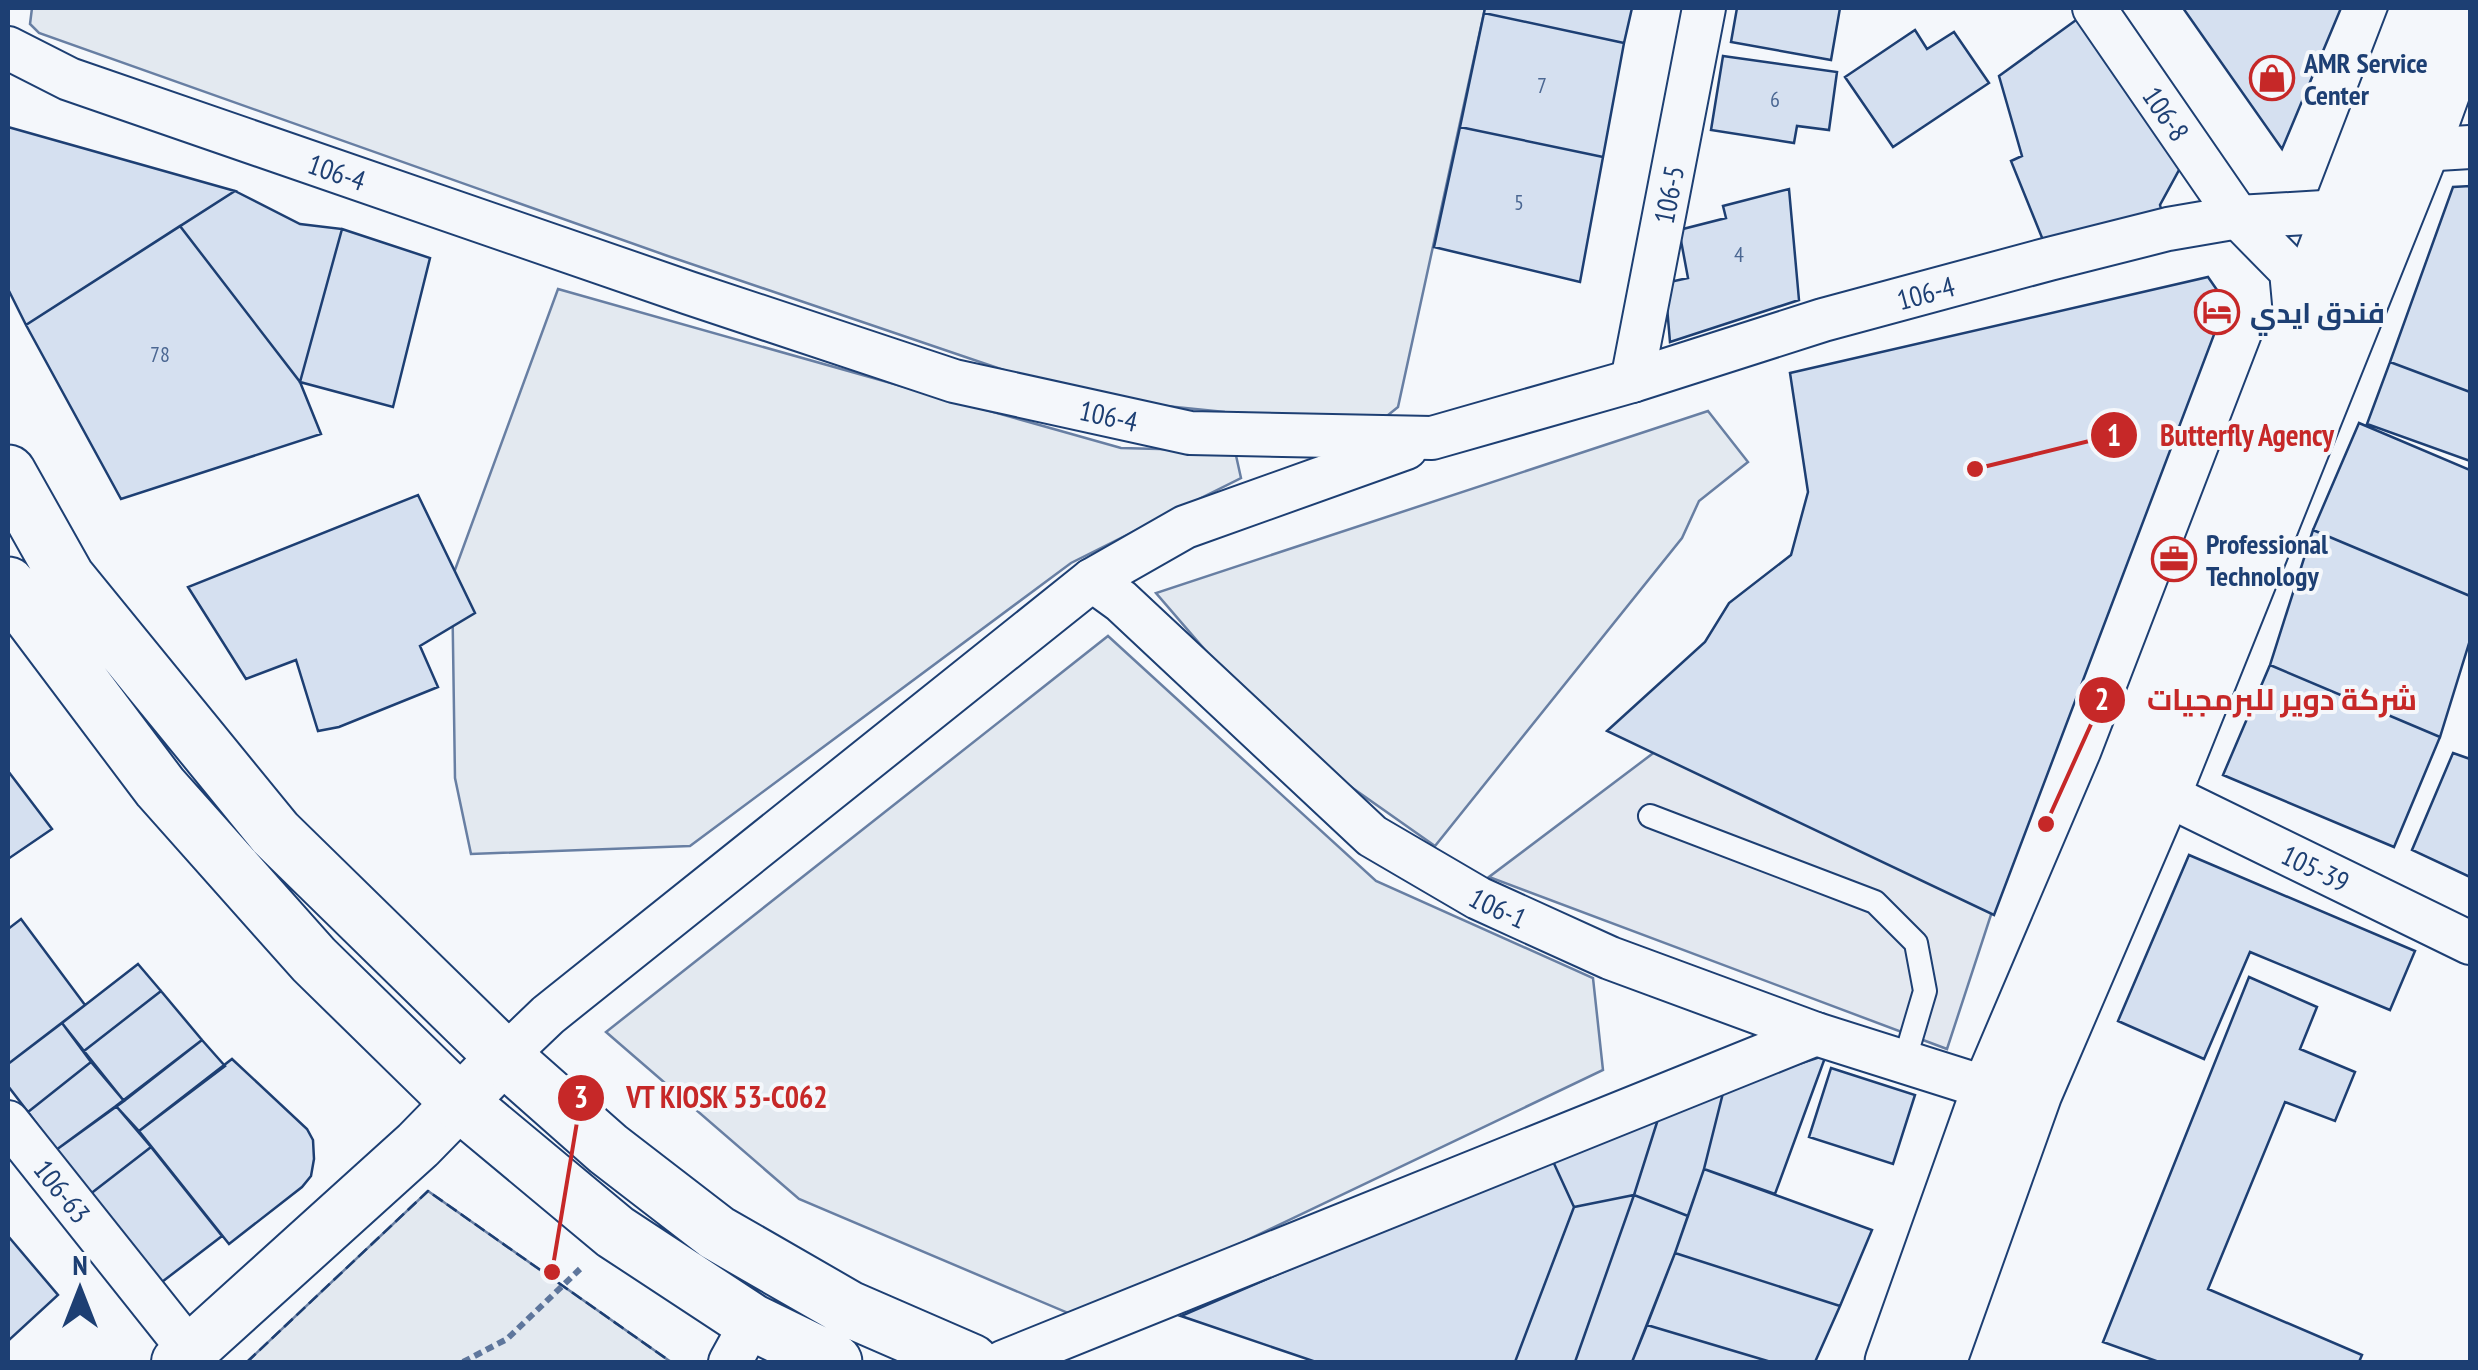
<svg xmlns="http://www.w3.org/2000/svg" width="2478" height="1370" viewBox="0 0 2478 1370" font-family="'PT Sans Narrow',Cairo,sans-serif">
<style>
.green{fill:#e3e9f0;stroke:#687fa3;stroke-width:2.5}
.parking{fill:#e3e8f0;stroke:#687fa3;stroke-width:2.5}
.building{fill:#d5e0f0;stroke:#1d3f73;stroke-width:2.5}
.lines{fill:none;stroke-linecap:round;stroke-linejoin:round}
.service-casing{stroke:#1d3f73;stroke-width:26}
.minor-casing{stroke:#1d3f73;stroke-width:46}
.tertiary-casing{stroke:#1d3f73;stroke-width:56}
.primary-casing{stroke:#1d3f73;stroke-width:59}
.path{stroke:#5e769c;stroke-width:6;stroke-dasharray:8 5;stroke-linecap:butt}
.service{stroke:#f4f7fb;stroke-width:22}
.minor{stroke:#f4f7fb;stroke-width:42}
.tertiary{stroke:#f4f7fb;stroke-width:52}
.primary{stroke:#f4f7fb;stroke-width:55}
.fence{stroke:#1d3f73;stroke-width:2.5;stroke-dasharray:12 5;stroke-linecap:butt}
.labels{text-anchor:middle;dominant-baseline:central;stroke-width:8;stroke-linejoin:round;paint-order:stroke}
.number-label{font-size:22px;fill:#4b6792}
.poi-label{font-size:28px;font-weight:bold;fill:#1d3f73;stroke:#f4f7fb;text-anchor:start}
.street-label{font-size:28px;fill:#1d3f73;stroke:#f4f7fb}
.leader{fill:none;stroke:#c62828;stroke-width:4}
.callout-dot{fill:#c62828;stroke:#f4f7fb;stroke-width:4}
.mark-label{font-size:30px;text-anchor:middle;font-weight:bold;fill:#fff}
.callout-label{font-size:30px;text-anchor:middle;font-weight:bold;fill:#c62828;stroke:#f4f7fb;stroke-width:8;stroke-linejoin:round;paint-order:stroke}
</style>
<rect width="100%" height="100%" fill="#f4f7fb"/>
<path class="green" d="M 32,8 L 1485,8 L 1398,407 L 1382,420 L 1225,412 L 1136,403 L 1045,384 L 665,255 L 39,33 L 30,24 Z
M 558,289 L 1121,448 L 1235,451 L 1241,478 L 1071,563 L 690,846 L 471,854 L 455,778 L 452,578 Z
M 1708,411 L 1748,462 L 1699,501 L 1682,538 L 1435,846 L 1280,737 L 1156,593 Z
M 1108,636 L 1376,881 L 1593,978 L 1603,1070 L 1082,1319 L 799,1199 L 606,1032 Z
M 428,1191 L 671,1362 L 247,1362 Z"/>
<path class="parking" d="M 1664,745 L 2006,869 L 1947,1049 L 1489,877 Z"/>
<path class="building" d="M 1485,8 L 1632,8 L 1624,43 L 1484,13 Z
M 1737,8 L 1840,8 L 1831,60 L 1731,42 Z
M 2183,8 L 2341,8 L 2282,149 Z
M 1484,13 L 1624,43 L 1603,157 L 1460,127 Z
M 2083,15 L 2185,159 L 2160,205 L 2164,219 L 2047,250 L 2011,161 L 2022,156 L 1999,76 Z
M 1915,30 L 1927,49 L 1954,32 L 1989,83 L 1893,147 L 1845,77 Z
M 1723,56 L 1837,72 L 1829,130 L 1797,126 L 1794,143 L 1711,130 Z
M 8,127 L 235,191 L 26,325 L 8,289 Z
M 1460,127 L 1603,157 L 1580,282 L 1434,247 Z
M 2470,186 L 2470,392 L 2390,362 L 2453,187 Z
M 1789,189 L 1799,300 L 1670,342 L 1665,283 L 1688,278 L 1679,230 L 1726,218 L 1723,206 Z
M 235,191 L 300,224 L 342,229 L 300,382 L 180,226 Z
M 180,226 L 300,382 L 321,434 L 121,499 L 26,325 Z
M 342,229 L 430,258 L 393,407 L 300,382 Z
M 2208,277 L 2226,303 L 1994,915 L 1607,731 L 1705,642 L 1729,603 L 1791,555 L 1808,492 L 1790,373 Z
M 2390,362 L 2470,392 L 2470,461 L 2367,424 Z
M 2359,423 L 2470,470 L 2470,596 L 2313,530 Z
M 418,495 L 475,613 L 420,646 L 438,687 L 339,727 L 318,731 L 296,660 L 246,679 L 188,587 Z
M 2313,530 L 2470,596 L 2470,640 L 2440,737 L 2270,665 Z
M 2270,665 L 2440,737 L 2394,847 L 2223,775 Z
M 2453,753 L 2470,759 L 2470,877 L 2412,850 Z
M 8,771 L 52,829 L 8,859 Z
M 2189,855 L 2415,951 L 2390,1010 L 2250,952 L 2204,1059 L 2118,1021 Z
M 21,919 L 85,1005 L 8,1064 L 8,929 Z
M 138,964 L 161,991 L 84,1051 L 62,1023 Z
M 2249,977 L 2317,1007 L 2300,1049 L 2355,1072 L 2335,1121 L 2285,1102 L 2208,1289 L 2362,1355 L 2359,1362 L 2159,1362 L 2103,1342 Z
M 161,991 L 202,1040 L 124,1101 L 84,1051 Z
M 62,1023 L 91,1062 L 28,1112 L 8,1086 L 8,1064 Z
M 202,1040 L 225,1066 L 139,1131 L 116,1106 Z
M 1826,1055 L 1775,1194 L 1704,1169 L 1724,1089 Z
M 232,1059 L 307,1129 L 313,1140 L 314,1159 L 311,1176 L 302,1187 L 229,1244 L 139,1131 Z
M 91,1062 L 124,1101 L 56,1150 L 28,1112 Z
M 1831,1068 L 1915,1095 L 1893,1164 L 1809,1137 Z
M 1724,1089 L 1704,1169 L 1688,1216 L 1634,1195 L 1659,1116 Z
M 116,1106 L 151,1147 L 89,1195 L 56,1150 Z
M 1659,1116 L 1634,1195 L 1574,1207 L 1551,1157 Z
M 151,1147 L 222,1236 L 158,1285 L 89,1195 Z
M 1551,1157 L 1574,1207 L 1515,1362 L 1316,1362 L 1181,1316 Z
M 1704,1169 L 1872,1230 L 1840,1306 L 1675,1253 Z
M 1634,1195 L 1688,1216 L 1675,1253 L 1632,1362 L 1575,1362 Z
M 1634,1195 L 1575,1362 L 1515,1362 L 1574,1207 Z
M 8,1236 L 58,1295 L 8,1341 Z
M 1675,1253 L 1840,1306 L 1815,1362 L 1771,1362 L 1647,1325 Z
M 1647,1325 L 1771,1362 L 1632,1362 Z"/>
<g class="lines">
<defs>
<path id="service" d="M 1650,816 L 1875,902 L 1916,943 L 1925,991 L 1904,1062"/>
<g id="minor">
<path id="s1" d="M 2094,8 L 2238,217 L 2291,271 L 2296,325"/>
<path id="s2" d="M 8,48 L 69,79 L 689,293 L 954,381 L 1190,433 L 1432,438 L 1632,381 L 1823,320 L 2049,259 L 2168,229 L 2238,217 L 2340,211"/>
<path d="M 2421,150 L 2470,147"/>
<path id="s3" d="M 1632,381 L 1704,8"/>
<path id="s4" d="M 1092,580 L 1121,601 L 1372,836 L 1478,898 L 1610,958 L 1816,1034 L 1990,1089"/>
<path id="s5" d="M 2163,793 L 2470,943"/>
<path d="M 504,1057 L 548,1015 L 1092,580 L 1185,527 L 1406,448"/>
<path id="s6" d="M 8,1122 L 191,1352"/>
<path d="M 730,1362 L 752,1322"/>
<path d="M 1003,1362 L 1816,1034"/>
</g>
<path id="tertiary" d="M 178,1362 L 418,1145 L 504,1057"/>
<path id="primary" d="M 8,473 L 67,578 L 275,833 L 504,1057 L 608,1149 L 717,1233 L 849,1309 L 971,1362
M 8,585 L 160,787 L 314,960 L 459,1102 L 615,1232 L 752,1322 L 834,1362
M 1893,1362 L 1990,1089 L 2126,770 L 2419,8
M 1938,1362 L 2034,1093 L 2163,793 L 2421,150 L 2470,14"/>
</defs>
<use href="#service" class="service-casing"/>
<use href="#minor" class="minor-casing"/>
<use href="#tertiary" class="tertiary-casing"/>
<use href="#primary" class="primary-casing"/>
<path class="path" d="M 463,1362 L 507,1339 L 580,1269"/>
<use href="#service" class="service"/>
<use href="#minor" class="minor"/>
<use href="#tertiary" class="tertiary"/>
<use href="#primary" class="primary"/>
<path class="fence" d="M 247,1362 L 428,1191 L 671,1362"/>
</g>
<defs>
<symbol id="shop-ring" viewBox="-11 -11 22 22"><circle r="9.5" fill="#f4f7fb" stroke="#c62828" stroke-width="1.5"/><path d="M-5-2.5h2.3a2.7 3.5 0 0 1 5.4 0H5L5.5 6h-11ZM-1.5-2.5h3a1.5 2.3 0 0 0-3 0Z" fill="#c62828"/></symbol>
<symbol id="hotel-ring" viewBox="-11 -11 22 22"><circle r="9.5" fill="#f4f7fb" stroke="#c62828" stroke-width="1.5"/><path d="M-6-4.5h1.5V1H6V5H4.5V3h-9V5H-6ZM-4 0a1.8 1.8 0 1 1 3.6 0ZM.5 0V-2.5h3Q6-2.5 6 0Z" fill="#c62828"/></symbol>
<symbol id="office-ring" viewBox="-11 -11 22 22"><circle r="9.5" fill="#f4f7fb" stroke="#c62828" stroke-width="1.5"/><path d="M-6-3h4V-5.5h4V-3h4V5H-6ZM-1-4.5V-3h2v-1.5ZM-6 0V1H6V0Z" fill="#c62828"/></symbol>
</defs>
<g fill-rule="evenodd">
<use href="#shop-ring" x="2247" y="53" width="50" height="50"/>
<use href="#hotel-ring" x="2192" y="287" width="50" height="50"/>
<use href="#office-ring" x="2149" y="534" width="50" height="50"/>
</g>
<g class="labels">
<g class="number-label">
<text x="1542" y="85">7</text>
<text x="1775" y="99">6</text>
<text x="1519" y="202">5</text>
<text x="1739" y="254">4</text>
<text x="160" y="354">78</text>
</g>
<g class="poi-label">
<text x="2304" y="62">AMR Service<tspan x="2304" dy="32">Center</tspan></text>
<text x="2250" y="312">فندق ايدي</text>
<text x="2206" y="543">Professional<tspan x="2206" dy="32">Technology</tspan></text>
</g>
<g class="street-label">
<text stroke="none"><textPath href="#s1" startOffset="128">106-8</textPath></text>
<text stroke="none"><textPath href="#s2" startOffset="352">106-4</textPath></text>
<text stroke="none"><textPath href="#s3" startOffset="190">106-5</textPath></text>
<text stroke="none"><textPath href="#s2" startOffset="2002">106-4</textPath></text>
<text stroke="none"><textPath href="#s2" startOffset="1162">106-4</textPath></text>
<text stroke="none"><textPath href="#s5" startOffset="170">105-39</textPath></text>
<text stroke="none"><textPath href="#s4" startOffset="525">106-1</textPath></text>
<text stroke="none"><textPath href="#s6" startOffset="88">106-63</textPath></text>
</g>
</g>
<path class="leader" d="M1975 469L2114 435M2046 824L2102 700M552 1272L581 1098"/>
<g class="callout-dot">
<circle cx="1975" cy="469" r="10"/>
<circle cx="2046" cy="824" r="10"/>
<circle cx="552" cy="1272" r="10"/>
<circle cx="2114" cy="435" r="25"/>
<circle cx="2102" cy="700" r="25"/>
<circle cx="581" cy="1098" r="25"/>
</g>
<g class="mark-label">
<text x="2114" y="446">1</text>
<text x="2102" y="710">2</text>
<text x="581" y="1108">3</text>
</g>
<g class="callout-label">
<text x="2247" y="446">Butterfly Agency</text>
<text x="2282" y="710">شركة دوير للبرمجيات</text>
<text x="727" y="1108">VT KIOSK 53-C062</text>
</g>
<rect width="2478" height="1370" fill="none" stroke="#1d3f73" stroke-width="20"/>
<g transform="translate(80 1290)" stroke="#f4f7fb" stroke-width="8" paint-order="stroke">
<path d="M0-8L18 38L0 25L-18 38Z" fill="#1d3f73"/>
<text y="-15" font-size="28" font-weight="bold" text-anchor="middle" fill="#1d3f73">N</text>
</g>
</svg>
